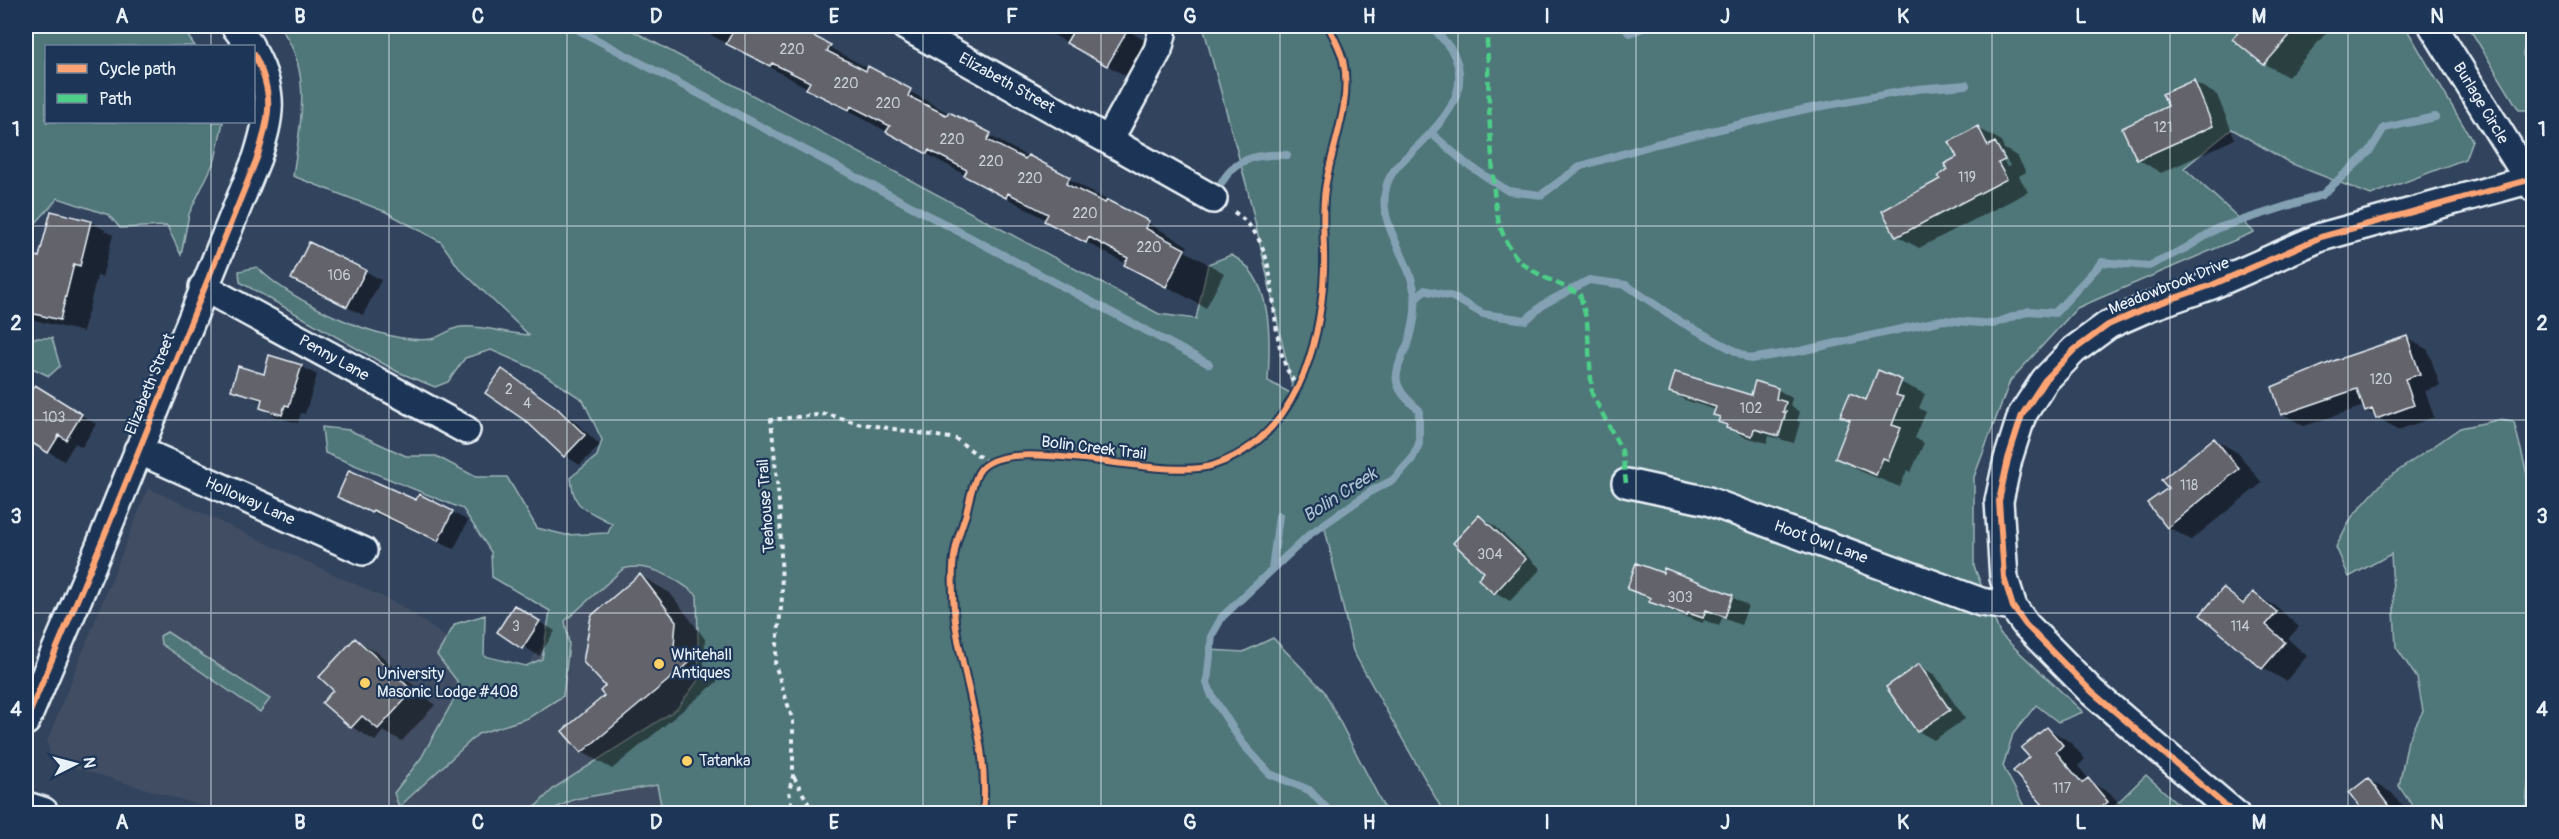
<svg xmlns="http://www.w3.org/2000/svg" width="2559" height="839" viewBox="0 0 2559 839" font-family="Pangolin,sans-serif">
<style>
.built{fill:#414d62}
.green{fill:#4f7679;stroke:#9cb4b8;stroke-width:1.5}
.shadow{fill:#0007;fill-rule:evenodd}
.lines{fill:none;stroke-linecap:round;stroke-linejoin:round}
.stream{stroke:#83a1b3;stroke-width:8}
.building{fill:#63636c;stroke:#e8f1f8;stroke-width:1.5}
.minor-casing{stroke:#e8f1f8;stroke-width:32}
.major-casing{stroke:#e8f1f8;stroke-width:38}
.path{stroke:#e8f1f8;stroke-width:4;stroke-dasharray:4.5 4.5;stroke-linecap:butt}
.minor{stroke:#1d3557;stroke-width:27}
.major{stroke:#1d3557;stroke-width:33}
.quiet{stroke:#4dcf88;stroke-width:4.5;stroke-dasharray:9 4.5;stroke-linecap:butt}
.cycleway-casing{stroke:#1d3557;stroke-width:10}
.cycleway{stroke:#fda474;stroke-width:6}
.grid{fill:none;stroke:#e8f1f8;stroke-width:1.5;stroke-opacity:0.55}
.poi-dot{fill:#ffd166;stroke:#1d3557;stroke-width:2}
.labels{text-anchor:middle;dominant-baseline:central;stroke-width:4.5;stroke-linejoin:round;paint-order:stroke}
.number-label{font-size:14px;fill:#c7ced5}
.street-label{font-size:16px;fill:#e8f1f8;stroke:#1d3557}
.poi-label{font-size:16px;fill:#e8f1f8;stroke:#1d3557;text-anchor:start}
.water-label{font-size:18px;font-style:italic;fill:#adc2d0;stroke:#1d3557}
.neatline{fill:none;stroke:#e8f1f8;stroke-width:2}
.grid-label{font-size:20px;text-anchor:middle;font-weight:bold;fill:#e8f1f8}
</style>
<rect width="100%" height="100%" fill="#32435d"/>
<filter id="ink" filterUnits="userSpaceOnUse"><feTurbulence type="fractalNoise" baseFrequency=".0167" numOctaves="2"/><feDisplacementMap in="SourceGraphic" scale="12" xChannelSelector="R" yChannelSelector="G"/><feConvolveMatrix kernelMatrix="1 2 1 2 8 2 1 2 1" color-interpolation-filters="sRGB"/></filter>
<g filter="url(#ink)">
<path class="built" d="M 671,460 L 852,813 L 226,813 L 52,761 L 47,741 L 148,488 L 400,605 L 514,685 Z"/>
<path class="green" d="M 26,26 L 181,26 L 195,46 L 46,46 L 46,122 L 223,122 L 215,160 L 189,214 L 181,255 L 167,226 L 120,228 L 109,215 L 58,198 L 35,224 L 26,222 Z
M 279,26 L 624,26 L 1159,314 L 1196,319 L 1208,264 L 1231,255 C 1274,276 1270,340 1268,381 L 1294,395 L 1248,191 L 1203,26 L 2405,26 L 2472,140 L 2465,159 L 2371,195 L 2290,163 L 2232,129 L 2184,168 L 2254,232 L 2077,308 L 2010,381 L 1974,477 L 1974,566 L 2000,634 L 2083,712 L 2058,722 L 2036,705 L 2013,734 L 2003,766 L 2025,808 L 2031,813 L 1444,813 L 1353,651 L 1324,524 L 1310,534 L 1222,617 L 1212,635 L 1210,650 L 1243,652 L 1273,638 L 1324,691 L 1387,813 L 684,814 L 681,810 L 662,809 L 657,785 L 575,799 L 545,813 L 533,813 L 533,809 L 554,788 L 677,709 L 699,679 L 697,595 C 678,580 648,561 623,569 L 565,621 L 569,644 L 563,696 L 528,718 L 478,734 L 399,807 L 394,793 L 421,758 L 458,692 L 457,681 L 437,655 L 455,624 L 485,615 L 484,656 L 526,666 L 542,659 L 550,611 L 492,577 L 491,552 L 463,509 L 325,453 L 322,427 L 349,430 L 406,456 L 436,456 L 476,477 L 507,477 L 537,528 L 566,535 L 608,533 L 612,524 C 587,508 573,512 571,477 L 597,456 L 602,440 L 583,400 L 539,371 L 491,350 L 465,358 L 448,382 L 435,387 L 398,372 L 240,282 L 239,271 L 257,267 C 288,300 384,346 431,339 C 441,337 451,328 461,327 C 483,325 507,334 529,335 L 459,268 L 441,242 L 386,212 L 293,176 C 300,124 314,70 279,26 Z
M 2468,26 L 2533,26 L 2533,105 L 2528,110 L 2519,110 Z
M 26,338 L 52,338 L 60,366 L 49,376 L 26,365 Z
M 2498,420 L 2514,422 L 2528,478 L 2533,482 L 2534,768 L 2529,774 L 2525,813 L 2417,813 L 2399,786 L 2408,740 L 2423,711 L 2417,678 L 2396,647 L 2391,554 L 2349,577 L 2336,547 L 2352,517 L 2385,480 L 2460,428 Z
M 167,632 L 270,699 L 260,712 L 161,644 L 160,636 Z
M 2146,775 L 2188,813 L 2107,813 Z"/>
<path class="shadow" d="M 695,26 L 791,26 L 1148,223 L 1188,246 L 1185,251 L 1224,273 L 1206,308 Z
M 1038,26 L 1130,26 L 1127,30 L 1167,53 L 1147,88 Z
M 2245,26 L 2332,26 L 2288,77 L 2265,64 L 2234,38 Z
M 2194,82 L 2217,95 L 2235,139 L 2161,173 L 2138,159 L 2170,107 Z
M 1978,128 L 2000,140 L 2004,149 L 2017,156 L 2026,172 L 2019,176 L 2028,192 L 1919,248 L 1897,236 L 1959,158 ZM 1999,152 L 2002,152 L 2010,166 L 2007,167 Z
M 91,222 L 113,235 L 102,277 L 97,276 L 83,332 L 26,318 L 26,255 L 40,258 Z
M 365,271 L 381,280 L 363,315 L 309,288 Z
M 2407,338 L 2428,350 L 2440,386 L 2425,391 L 2434,417 L 2398,430 L 2367,411 L 2364,406 L 2304,426 L 2283,414 Z
M 301,366 L 317,375 L 305,414 L 301,413 L 298,423 L 277,417 L 262,408 L 263,402 L 233,389 L 265,376 Z
M 1879,372 L 1925,394 L 1919,408 L 1926,412 L 1915,438 L 1924,443 L 1911,472 L 1907,470 L 1900,487 L 1860,471 L 1837,458 L 1851,421 L 1842,416 L 1867,402 Z
M 517,380 L 571,418 L 600,445 L 580,465 L 565,456 Z
M 1756,383 L 1778,390 L 1792,398 L 1790,406 L 1800,412 L 1797,421 L 1800,422 L 1794,443 L 1769,436 L 1767,443 L 1742,436 L 1720,421 L 1721,418 L 1715,414 L 1716,410 L 1685,400 L 1670,391 L 1752,397 Z
M 35,387 L 96,424 L 82,447 L 75,443 L 64,461 L 26,438 L 26,402 Z
M 2214,439 L 2238,453 L 2262,483 L 2191,540 L 2168,527 L 2170,488 Z
M 339,497 L 417,502 L 452,512 L 468,521 L 454,549 Z
M 1480,517 L 1495,526 L 1541,569 L 1510,601 L 1495,592 L 1486,572 Z
M 1665,570 L 1732,597 L 1748,606 L 1741,625 L 1722,618 L 1719,626 L 1704,620 L 1703,623 L 1667,610 L 1628,588 L 1664,575 Z
M 641,576 L 670,593 L 705,639 L 704,665 L 718,681 L 612,769 L 582,752 L 564,731 L 606,696 Z
M 2224,590 L 2246,603 L 2254,594 L 2277,607 L 2299,627 L 2288,639 L 2307,656 L 2286,681 L 2263,668 L 2202,615 Z
M 530,616 L 555,631 L 539,656 L 499,631 Z
M 355,640 L 378,653 L 435,705 L 402,741 L 383,731 L 375,741 L 352,727 L 336,690 Z
M 1919,666 L 1935,675 L 1965,719 L 1934,740 L 1918,731 Z
M 2047,728 L 2070,742 L 2085,759 L 2078,766 L 2092,783 L 2111,794 L 2128,814 L 2052,814 L 2015,771 L 2031,758 Z
M 2368,780 L 2392,793 L 2400,804 L 2414,814 L 2366,814 L 2351,793 Z"/>
<g class="lines">
<path class="stream" d="M 571,26 L 1209,364
M 1624,26 L 1629,33 L 1649,26
M 2526,54 L 2533,26
M 1431,133 L 1464,162 L 1508,191 L 1541,195 L 1581,166 L 1656,144 L 1806,109 L 1917,89 L 1966,85
M 1222,182 C 1237,157 1259,154 1287,155
M 1416,299 L 1424,290 L 1453,297 L 1483,314 L 1526,320 L 1544,304 L 1589,280 L 1626,285 L 1681,322 L 1750,359 L 1800,351 L 1943,320 L 1993,324 L 2029,311 L 2055,313 L 2102,262 L 2149,266 L 2186,248 L 2218,228 L 2322,195 L 2370,151 L 2384,128 L 2435,117
M 1272,569 L 1279,516
M 1332,814 L 1309,790 L 1270,774 L 1243,744 L 1212,696 L 1207,683 L 1212,635 L 1222,617 L 1310,534 L 1373,490 L 1393,480 L 1412,459 L 1419,444 L 1419,410 C 1410,402 1400,394 1397,382 C 1394,367 1408,348 1411,334 C 1414,322 1416,310 1415,298 C 1413,259 1374,224 1387,184 C 1392,169 1404,159 1415,149 C 1442,123 1474,90 1452,51 C 1446,42 1438,34 1432,26"/>
</g>
<path class="building" d="M 736,26 L 794,26 L 831,45 L 827,51 L 866,71 L 868,66 L 911,89 L 908,96 L 946,115 L 949,112 L 991,133 L 987,140 L 1025,159 L 1028,155 L 1070,177 L 1066,184 L 1105,203 L 1107,200 L 1149,221 L 1145,228 L 1185,249 L 1166,287 L 1124,265 L 1128,258 L 1089,237 L 1086,243 L 1044,221 L 1048,214 L 1008,193 L 1006,198 L 964,176 L 967,170 L 929,150 L 927,154 L 886,132 L 890,126 L 851,106 L 849,110 L 806,89 L 810,82 L 772,63 L 770,66 L 726,44 Z
M 1076,26 L 1130,26 L 1107,66 L 1066,43 Z
M 2244,26 L 2298,26 L 2264,65 L 2232,39 Z
M 2194,80 L 2213,126 L 2137,160 L 2122,128 L 2168,106 L 2162,94 Z
M 1978,126 L 1988,146 L 1995,142 L 2005,160 L 1998,163 L 2007,179 L 1896,237 L 1882,211 L 1940,179 L 1938,176 L 1947,169 L 1944,164 L 1957,157 L 1949,142 Z
M 51,211 L 91,221 L 80,266 L 74,264 L 60,320 L 26,312 L 26,253 L 39,257 Z
M 309,242 L 366,270 L 347,307 L 291,279 Z
M 2407,336 L 2420,374 L 2405,379 L 2414,405 L 2376,419 L 2372,409 L 2365,412 L 2357,389 L 2281,415 L 2272,387 L 2336,360 Z
M 269,355 L 302,365 L 289,406 L 285,405 L 282,415 L 260,408 L 262,399 L 231,390 L 238,366 L 264,374 Z
M 502,369 L 556,407 L 585,435 L 564,457 L 527,422 L 485,393 Z
M 1878,370 L 1902,380 L 1896,395 L 1903,397 L 1892,425 L 1901,428 L 1888,460 L 1883,458 L 1876,475 L 1835,458 L 1850,420 L 1840,416 L 1850,393 L 1866,400 Z
M 1675,372 L 1751,395 L 1755,381 L 1778,388 L 1776,399 L 1786,402 L 1783,412 L 1786,412 L 1779,436 L 1754,429 L 1752,436 L 1726,428 L 1727,425 L 1718,422 L 1720,417 L 1713,415 L 1716,407 L 1669,392 Z
M 35,385 L 82,414 L 66,440 L 59,435 L 48,453 L 26,439 L 26,399 Z
M 2214,438 L 2239,469 L 2167,528 L 2147,503 L 2168,488 L 2161,480 Z
M 349,470 L 416,500 L 419,494 L 453,511 L 438,541 L 373,510 L 372,513 L 337,497 Z
M 1479,515 L 1526,559 L 1494,594 L 1478,579 L 1484,572 L 1453,543 Z
M 1636,563 L 1663,573 L 1664,568 L 1733,595 L 1725,617 L 1706,610 L 1703,618 L 1688,613 L 1687,615 L 1649,602 L 1651,598 L 1627,589 Z
M 640,574 L 676,621 L 674,647 L 689,663 L 581,753 L 562,731 L 604,696 L 600,691 L 605,686 L 583,662 L 591,616 Z
M 2223,588 L 2243,604 L 2253,592 L 2277,612 L 2266,625 L 2285,642 L 2262,669 L 2200,615 Z
M 514,605 L 540,621 L 522,649 L 497,632 Z
M 355,638 L 413,691 L 378,729 L 362,716 L 351,728 L 322,703 L 333,690 L 319,677 Z
M 1919,664 L 1950,710 L 1917,732 L 1886,687 Z
M 2047,727 L 2063,745 L 2056,752 L 2082,783 L 2088,778 L 2108,802 L 2094,813 L 2050,813 L 2013,771 L 2029,757 L 2021,748 Z
M 2368,778 L 2394,813 L 2364,813 L 2349,793 Z"/>
<g class="lines">
<defs>
<path id="minor" d="M 235,26 L 250,46
M 905,26 L 1213,199
M 2433,26 L 2534,188
M 1109,140 L 1158,50 L 1162,34 L 1161,26
M 203,287 L 466,430
M 138,450 L 363,551
M 1626,483 L 1708,501 L 1981,602 L 2013,607
M 26,721 L 105,534 L 257,158 C 270,117 275,94 254,54
M 2235,814 L 2092,692 L 2026,625 L 2013,607 L 2004,578 L 1999,501 L 2008,459 L 2022,415 L 2045,380 L 2074,350 L 2108,325 L 2149,307 L 2212,285 L 2321,237 L 2528,180 L 2534,174"/>
<path id="major" d="M 26,809 L 42,814"/>
</defs>
<use href="#minor" class="minor-casing"/>
<use href="#major" class="major-casing"/>
<path class="path" d="M 1234,212 C 1292,250 1258,338 1298,387
M 794,777 L 814,814
M 793,814 L 789,791 L 793,776 L 793,721 L 775,664 L 782,597 L 780,512 L 771,420 L 826,414 L 857,423 L 956,439 L 987,462"/>
<use href="#minor" class="minor"/>
<use href="#major" class="major"/>
<path class="quiet" d="M 1486,26 C 1489,65 1488,105 1491,144 C 1495,184 1490,225 1517,258 C 1531,274 1562,284 1580,295 L 1587,321 L 1592,394 L 1622,451 L 1626,483"/>
<defs>
<path id="cycleway" d="M 26,721 L 105,534 L 257,158 C 270,117 275,94 254,54
M 983,814 C 990,747 964,686 955,621 C 953,601 951,571 955,551 C 957,539 962,526 966,514 C 969,501 972,485 978,473 C 1003,429 1161,483 1214,465 C 1295,438 1321,347 1324,270 C 1325,243 1321,216 1325,189 C 1331,147 1353,103 1343,60 C 1340,48 1334,37 1328,26
M 2235,814 L 2092,692 L 2026,625 L 2013,607 L 2004,578 L 1999,501 L 2008,459 L 2022,415 L 2045,380 L 2074,350 L 2108,325 L 2149,307 L 2212,285 L 2321,237 L 2528,180 L 2534,174"/>
</defs>
<use href="#cycleway" class="cycleway-casing"/>
<use href="#cycleway" class="cycleway"/>
</g>
</g>
<path class="grid" d="M 211,26 L 211,46M 389,26 L 389,814M 567,26 L 567,814M 745,26 L 745,814M 923,26 L 923,814M 1101,26 L 1101,814M 1280,26 L 1280,814M 1458,26 L 1458,814M 1636,26 L 1636,814M 1814,26 L 1814,814M 1992,26 L 1992,814M 2170,26 L 2170,814M 2348,26 L 2348,814M 211,122 L 211,814M 26,226 L 2534,226M 26,420 L 2534,420M 26,613 L 2534,613"/>
<g class="poi-dot">
<circle cx="659" cy="664" r="6"/>
<circle cx="365" cy="683" r="6"/>
<circle cx="687" cy="761" r="6"/>
</g>
<g class="labels">
<g class="number-label">
<text x="792" y="49">220</text>
<text x="846" y="83">220</text>
<text x="888" y="103">220</text>
<text x="2163" y="127">121</text>
<text x="952" y="139">220</text>
<text x="991" y="161">220</text>
<text x="1967" y="177">119</text>
<text x="1030" y="178">220</text>
<text x="1085" y="213">220</text>
<text x="1149" y="247">220</text>
<text x="339" y="275">106</text>
<text x="2381" y="379">120</text>
<text x="509" y="389">2</text>
<text x="527" y="403">4</text>
<text x="1751" y="408">102</text>
<text x="54" y="417">103</text>
<text x="2189" y="485">118</text>
<text x="1490" y="554">304</text>
<text x="1680" y="597">303</text>
<text x="516" y="626">3</text>
<text x="2240" y="626">114</text>
<text x="2062" y="788">117</text>
</g>
<g class="street-label">
<text transform="translate(1007 83) rotate(29)">Elizabeth Street</text>
<text transform="translate(2481 103) rotate(59)">Burlage Circle</text>
<text transform="translate(2169 286) rotate(-22)">Meadowbrook Drive</text>
<text transform="translate(334 358) rotate(29)">Penny Lane</text>
<text transform="translate(150 384) rotate(-68)">Elizabeth Street</text>
<text transform="translate(1094 448) rotate(7)">Bolin Creek Trail</text>
<text transform="translate(250 501) rotate(24)">Holloway Lane</text>
<text transform="translate(766 506) rotate(-94)">Teahouse Trail</text>
<text transform="translate(1821 542) rotate(20)">Hoot Owl Lane</text>
</g>
<g class="poi-label">
<text x="671" y="655">Whitehall<tspan x="671" dy="18">Antiques</tspan></text>
<text x="377" y="674">University<tspan x="377" dy="18">Masonic Lodge #408</tspan></text>
<text x="699" y="761">Tatanka</text>
</g>
<g class="water-label">
<text transform="translate(1340 495) rotate(-33)">Bolin Creek</text>
</g>
</g>
<rect width="2559" height="839" fill="none" stroke="#1d3557" stroke-width="66"/>
<rect x="45" y="45" width="210" height="78" fill="#1d3557" stroke="#6e8097" stroke-width="1.5"/>
<rect x="57" y="64" width="30" height="9" fill="#fda474" stroke="#6e8097" stroke-width="1.5"/>
<text x="99" y="75" font-size="18" fill="#e8f1f8">Cycle path</text>
<rect x="57" y="94" width="30" height="9" fill="#4dcf88" stroke="#6e8097" stroke-width="1.5"/>
<text x="99" y="105" font-size="18" fill="#e8f1f8">Path</text>
<g transform="translate(75 764) rotate(84)" stroke="#1d3557" stroke-width="4.5" paint-order="stroke">
<path d="M0-4.5L10 22L0 15L-10 22Z" fill="#e8f1f8"/>
<text y="-9" font-size="16" font-weight="bold" text-anchor="middle" fill="#e8f1f8">N</text>
</g>
<rect x="33" y="33" width="2493" height="773" class="neatline"/>
<g class="grid-label">
<text x="122" y="23">A</text>
<text x="300" y="23">B</text>
<text x="478" y="23">C</text>
<text x="656" y="23">D</text>
<text x="834" y="23">E</text>
<text x="1012" y="23">F</text>
<text x="1190" y="23">G</text>
<text x="1369" y="23">H</text>
<text x="1547" y="23">I</text>
<text x="1725" y="23">J</text>
<text x="1903" y="23">K</text>
<text x="2081" y="23">L</text>
<text x="2259" y="23">M</text>
<text x="2437" y="23">N</text>
<text x="16" y="136">1</text>
<text x="2542" y="136">1</text>
<text x="16" y="330">2</text>
<text x="2542" y="330">2</text>
<text x="16" y="523">3</text>
<text x="2542" y="523">3</text>
<text x="16" y="716">4</text>
<text x="2542" y="716">4</text>
<text x="122" y="829">A</text>
<text x="300" y="829">B</text>
<text x="478" y="829">C</text>
<text x="656" y="829">D</text>
<text x="834" y="829">E</text>
<text x="1012" y="829">F</text>
<text x="1190" y="829">G</text>
<text x="1369" y="829">H</text>
<text x="1547" y="829">I</text>
<text x="1725" y="829">J</text>
<text x="1903" y="829">K</text>
<text x="2081" y="829">L</text>
<text x="2259" y="829">M</text>
<text x="2437" y="829">N</text>
</g>
</svg>
